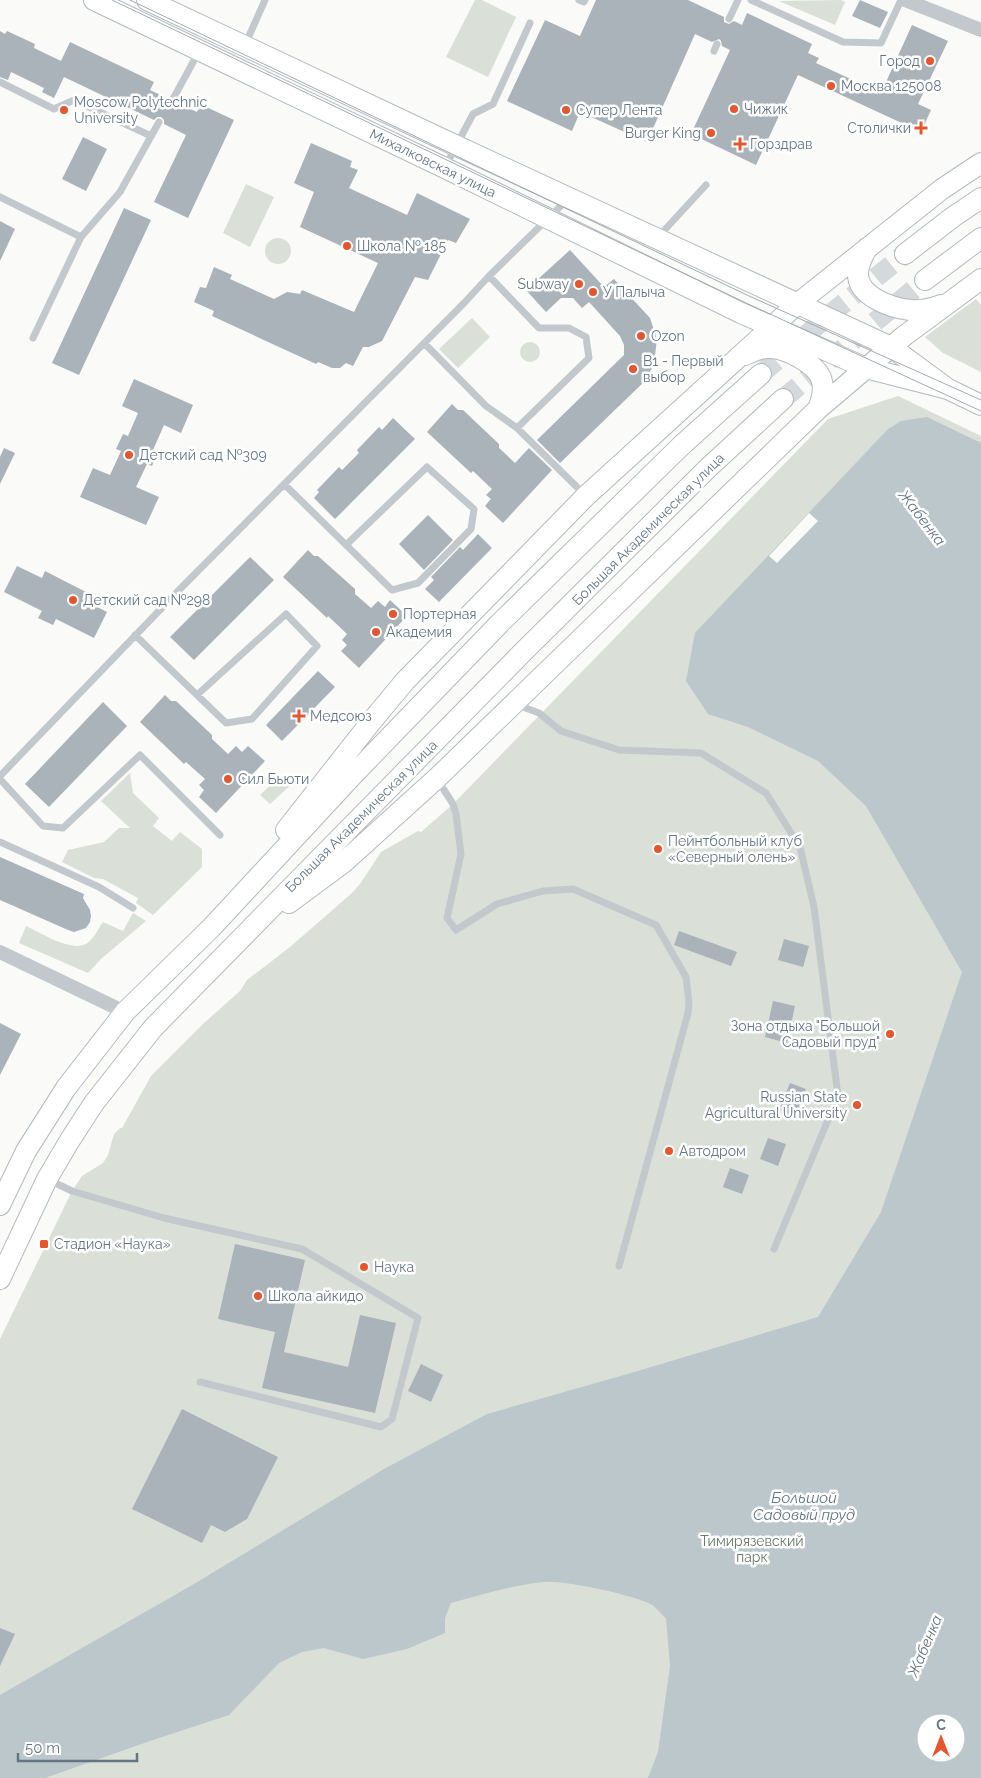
<svg xmlns="http://www.w3.org/2000/svg" width="981" height="1778" viewBox="0 0 981 1778" font-family="Raleway,sans-serif">
<style>
.green{fill:#dadfd7;fill-rule:evenodd}
.water{fill:#bbc7cb;fill-rule:evenodd}
.pier{fill:#fafaf8}
.building{fill:#aab3b9}
.lines{fill:none;stroke-linecap:round;stroke-linejoin:round}
.secondary-tunnel{stroke:#d5d9db;stroke-width:20;stroke-dasharray:20 10;stroke-linecap:butt}
.secondary-casing{stroke:#b3babf;stroke-width:22}
.lane{stroke:#c3c8cc;stroke-width:7}
.street{stroke:#c3c8cc;stroke-width:14}
.secondary{stroke:#fff;stroke-width:20}
.tram{stroke:#a2aab0;stroke-width:1}
.poi-dot{fill:#e4572e;stroke:#fff;stroke-width:2}
.labels{text-anchor:middle;dominant-baseline:central;stroke-width:5;stroke-linejoin:round;paint-order:stroke}
.poi-label{font-size:14px;fill:#657683;stroke:#fff;text-anchor:start}
.street-label{font-size:14px;fill:#657683;stroke:#fff}
.park-label{font-size:14px;fill:#687a64;stroke:#fff}
.water-label{font-size:15px;font-style:italic;fill:#60757c;stroke:#fff}
</style>
<rect width="100%" height="100%" fill="#fafaf8"/>
<path class="green" d="M 475,0 L 482,0 L 516,17 L 488,77 L 446,57 Z
M 841,0 L 845,2 L 835,25 L 779,1 Z
M 246,184 L 274,197 L 250,247 L 223,233 Z
M265 251a13 13 0 1 1 26 0a13 13 0 1 1-26 0Z
M 976,299 L 981,305 L 981,372 L 943,353 L 925,337 Z
M 472,318 L 490,337 L 458,368 L 439,349 Z
M520 352a10 10 0 1 1 20 0a10 10 0 1 1-20 0Z
M 898,396 L 981,436 L 981,1778 L 0,1778 L 0,1339 L 72,1191 L 82,1176 L 103,1163 L 108,1155 L 114,1134 L 120,1128 L 122,1128 L 151,1076 L 203,1024 L 240,991 L 247,980 L 290,947 L 352,893 L 360,884 L 381,852 L 418,831 L 421,832 L 453,804 L 828,419 ZM 926,1723 L 956,1723 L 956,1753 L 926,1753 Z
M 130,773 L 133,793 L 159,818 L 153,826 L 172,841 L 180,832 L 202,849 L 202,867 L 153,915 L 136,903 L 138,898 L 103,879 L 94,878 L 62,862 L 68,850 L 104,842 L 119,828 L 130,828 L 101,801 Z
M 291,780 L 294,782 L 270,804 L 260,795 L 275,781 Z
M 133,913 L 146,921 L 101,959 L 88,973 L 19,943 L 26,926 C 41,933 71,952 86,944 C 94,939 98,929 103,922 L 123,931 Z"/>
<path class="water" d="M 927,417 L 981,443 L 981,1778 L 648,1778 L 658,1752 L 670,1666 L 666,1618 C 661,1614 657,1608 652,1605 C 635,1595 563,1580 544,1582 C 512,1585 481,1595 451,1603 L 445,1618 L 445,1633 L 407,1649 L 363,1659 L 324,1648 L 302,1652 L 279,1663 L 229,1715 L 150,1741 L 45,1778 L 0,1778 L 0,1695 L 194,1584 L 384,1469 L 487,1414 L 631,1373 L 818,1317 L 881,1212 L 962,972 L 866,806 L 818,761 L 748,727 L 708,714 L 686,681 L 695,633 L 888,429 L 901,421 ZM 926,1723 L 956,1723 L 956,1753 L 926,1753 Z"/>
<path class="pier" d="M 809,513 L 818,521 L 777,563 L 769,556 Z"/>
<path class="building" d="M 596,0 L 688,0 L 724,17 L 724,22 L 729,24 L 734,21 L 742,25 L 747,13 L 812,44 L 808,53 L 819,58 L 816,63 L 881,93 L 912,25 L 948,41 L 918,104 L 931,110 L 921,132 L 798,75 L 756,165 L 691,134 L 730,50 L 722,46 L 721,41 L 719,39 L 712,42 L 695,34 L 647,142 L 580,112 L 572,131 L 507,101 L 545,20 L 580,36 Z
M 860,0 L 888,12 L 880,28 L 852,16 Z
M 0,31 L 5,34 L 7,31 L 35,44 L 34,48 L 61,61 L 70,42 L 154,82 L 150,90 L 167,98 L 167,103 L 170,106 L 174,106 L 177,103 L 197,112 L 200,104 L 234,120 L 188,218 L 154,202 L 186,135 L 164,124 L 164,120 L 161,117 L 157,117 L 154,120 L 64,77 L 54,98 L 42,92 L 44,88 L 11,72 L 8,80 L 0,77 Z
M 83,137 L 107,149 L 86,191 L 62,179 Z
M 311,143 L 352,161 L 350,167 L 358,170 L 349,188 L 407,215 L 417,193 L 470,219 L 456,243 L 448,240 L 428,280 L 415,277 L 382,341 L 369,347 L 363,347 L 353,366 L 346,363 L 340,368 L 332,368 L 318,362 L 316,364 L 212,316 L 214,311 L 194,302 L 200,287 L 206,288 L 214,267 L 232,275 L 230,279 L 274,299 L 287,292 L 300,294 L 302,290 L 354,312 L 378,263 L 300,227 L 314,192 L 294,183 Z
M 124,208 L 151,220 L 79,375 L 52,363 Z
M 0,221 L 15,229 L 0,261 Z
M 570,250 L 604,287 L 614,279 L 650,318 L 657,339 L 654,363 L 647,379 L 560,463 L 537,440 L 624,355 L 624,345 L 620,336 L 589,302 L 582,308 L 573,298 L 561,298 L 546,312 L 526,290 Z
M 134,379 L 193,405 L 181,433 L 164,425 L 153,450 L 158,452 L 152,466 L 147,464 L 136,487 L 159,497 L 146,525 L 80,497 L 93,468 L 110,475 L 121,451 L 116,449 L 123,434 L 128,436 L 138,413 L 122,406 Z
M 452,404 L 458,410 L 463,410 L 499,444 L 499,448 L 515,463 L 529,448 L 552,470 L 503,523 L 485,506 L 491,499 L 486,495 L 492,489 L 473,471 L 471,473 L 427,432 Z
M 393,418 L 415,439 L 335,519 L 314,498 L 319,492 L 317,490 L 339,467 L 342,470 L 359,453 L 357,450 L 379,427 L 382,430 Z
M 4,448 L 15,453 L 0,484 L 0,457 Z
M 428,515 L 453,540 L 424,570 L 399,544 Z
M 478,534 L 492,548 L 439,602 L 425,589 L 434,580 L 431,577 L 460,547 L 463,550 Z
M 308,550 L 314,556 L 318,556 L 355,589 L 355,594 L 371,608 L 378,601 L 385,607 L 390,600 L 407,616 L 359,668 L 341,651 L 347,645 L 342,640 L 347,634 L 328,616 L 327,618 L 283,577 Z
M 250,557 L 274,580 L 194,660 L 170,637 Z
M 17,566 L 42,578 L 45,571 L 86,592 L 82,599 L 107,612 L 94,638 L 56,619 L 53,625 L 38,618 L 42,611 L 4,592 Z
M 318,671 L 335,687 L 282,741 L 266,725 Z
M 165,695 L 171,701 L 176,701 L 212,735 L 212,739 L 228,754 L 236,746 L 242,752 L 248,746 L 265,761 L 216,813 L 199,797 L 204,790 L 199,785 L 205,779 L 186,762 L 184,764 L 140,722 Z
M 103,702 L 127,726 L 49,807 L 25,784 Z
M 0,857 L 84,894 L 83,898 L 90,910 L 91,916 L 90,922 L 86,928 L 74,932 L 68,930 L 0,900 Z
M 679,931 L 737,952 L 731,966 L 674,945 Z
M 784,939 L 809,946 L 803,967 L 778,960 Z
M 773,1001 L 795,1006 L 787,1043 L 765,1037 Z
M 0,1023 L 21,1034 L 0,1075 Z
M 790,1083 L 806,1089 L 794,1118 L 778,1112 Z
M 768,1138 L 786,1144 L 778,1166 L 760,1159 Z
M 730,1168 L 749,1175 L 742,1194 L 723,1187 Z
M 235,1244 L 305,1260 L 284,1352 L 348,1367 L 360,1315 L 396,1323 L 375,1413 L 262,1388 L 275,1332 L 218,1319 Z
M 421,1364 L 443,1375 L 431,1402 L 408,1391 Z
M 182,1409 L 278,1457 L 247,1519 L 225,1532 L 211,1525 L 202,1543 L 132,1509 Z
M 0,1628 L 15,1634 L 0,1666 Z"/>
<g class="lines">
<path class="secondary-tunnel" d="M 761,374 L 828,316 L 905,254
M 783,399 L 925,280"/>
<defs>
<path id="secondary" d="M 94,0 L 445,168 L 741,313 L 866,368 L 948,389
M 147,0 L 442,139 L 891,347 L 948,389 L 981,405
M 867,248 C 863,256 858,264 858,273 C 857,296 891,308 910,310 C 920,311 931,309 941,305
M 905,254 L 953,217 L 981,198
M 925,280 L 981,238
M 745,355 C 752,352 759,348 767,348 C 779,347 790,352 800,358 C 823,371 828,384 818,409
M 286,830 L 371,722 L 405,681 L 586,496 L 797,304 L 942,189 L 981,163
M 289,903 L 343,863 L 437,778 L 818,409 L 904,336 L 981,279
M 0,1205 L 26,1151 L 66,1088 L 125,1012 L 212,927 L 352,776 L 500,623 L 683,444 L 761,374
M 0,1279 L 47,1179 L 70,1140 L 94,1103 L 153,1028 L 520,655 L 708,468 L 783,399"/>
</defs>
<use href="#secondary" class="secondary-casing"/>
<path class="lane" d="M 579,0 L 584,2 L 585,0
M 751,0 L 843,42 L 881,43 L 901,0
M 729,19 L 738,0
M 245,45 L 265,0
M 714,51 L 717,44
M 0,82 L 54,109 L 74,100 L 151,136
M 172,101 L 198,53
M 445,167 L 473,114 L 493,104 L 530,23
M 0,197 L 81,237 L 33,338
M 659,236 L 706,185
M 81,237 L 120,192 L 159,122
M 489,276 L 539,328 L 569,328 L 586,337 L 589,358 L 517,428
M 424,343 L 486,406 L 517,428 L 584,494
M 284,484 L 392,590 L 418,583 L 471,529 L 474,509 L 427,467 L 346,545
M 135,635 L 226,723 L 252,719 L 317,646 L 286,614 L 197,695
M 515,704 L 539,713 L 561,731 L 619,750 L 701,753 L 766,793 L 800,847 L 814,907 L 838,1096 L 774,1249
M 0,776 L 182,587 L 465,302 L 489,276 L 568,199
M 0,779 L 43,826 L 63,828 L 140,755 L 220,835
M 437,779 L 453,804 L 456,814 L 461,854 L 447,918 L 456,930 L 497,904 L 543,891 L 573,889 L 656,925 L 686,977 L 689,1003 L 688,1013 L 619,1266
M 0,842 L 99,887 L 133,908
M 49,1180 L 72,1191 L 164,1218 L 302,1249 L 418,1318 L 392,1419 L 381,1427 L 200,1382"/>
<path class="street" d="M 905,0 L 981,30
M 0,952 L 125,1012"/>
<use href="#secondary" class="secondary"/>
<path class="tram" d="M 112,0 L 746,303 L 981,411
M 130,0 L 749,296 L 981,400"/>
</g>
<g class="poi-dot">
<circle cx="930" cy="61" r="5"/>
<circle cx="831" cy="86" r="5"/>
<circle cx="734" cy="109" r="5"/>
<circle cx="64" cy="110" r="5"/>
<circle cx="566" cy="110" r="5"/>
<path d="M918.5 120.5h5v5h5v5h-5v5h-5v-5h-5v-5h5z"/>
<circle cx="711" cy="133" r="5"/>
<path d="M737.5 136.5h5v5h5v5h-5v5h-5v-5h-5v-5h5z"/>
<circle cx="347" cy="246" r="5"/>
<circle cx="579" cy="284" r="5"/>
<circle cx="593" cy="292" r="5"/>
<circle cx="641" cy="336" r="5"/>
<circle cx="633" cy="369" r="5"/>
<circle cx="129" cy="455" r="5"/>
<circle cx="73" cy="600" r="5"/>
<circle cx="393" cy="614" r="5"/>
<circle cx="376" cy="632" r="5"/>
<path d="M296.5 708.5h5v5h5v5h-5v5h-5v-5h-5v-5h5z"/>
<circle cx="228" cy="779" r="5"/>
<circle cx="658" cy="849" r="5"/>
<circle cx="890" cy="1034" r="5"/>
<circle cx="857" cy="1105" r="5"/>
<circle cx="669" cy="1151" r="5"/>
<rect x="39" y="1239" width="10" height="10" rx="2.5"/>
<circle cx="364" cy="1267" r="5"/>
<circle cx="258" cy="1296" r="5"/>
</g>
<g class="labels">
<g class="poi-label">
<text x="920" y="61" text-anchor="end">Город</text>
<text x="841" y="86">Москва 125008</text>
<text x="74" y="102">Moscow Polytechnic<tspan x="74" dy="16">University</tspan></text>
<text x="744" y="109">Чижик</text>
<text x="576" y="110">Супер Лента</text>
<text x="911" y="128" text-anchor="end">Столички</text>
<text x="701" y="133" text-anchor="end">Burger King</text>
<text x="750" y="144">Горздрав</text>
<text x="357" y="246">Школа № 185</text>
<text x="569" y="284" text-anchor="end">Subway</text>
<text x="603" y="292">У Палыча</text>
<text x="651" y="336">Ozon</text>
<text x="643" y="361">В1 - Первый<tspan x="643" dy="16">выбор</tspan></text>
<text x="139" y="455">Детский сад №309</text>
<text x="83" y="600">Детский сад №298</text>
<text x="403" y="614">Портерная</text>
<text x="386" y="632">Академия</text>
<text x="310" y="716">Медсоюз</text>
<text x="238" y="779">Сил Бьюти</text>
<text x="668" y="841">Пейнтбольный клуб<tspan x="668" dy="16">«Северный олень»</tspan></text>
<text x="880" y="1026" text-anchor="end">Зона отдыха "Большой<tspan x="880" dy="16">Садовый пруд"</tspan></text>
<text x="847" y="1097" text-anchor="end">Russian State<tspan x="847" dy="16">Agricultural University</tspan></text>
<text x="679" y="1151">Автодром</text>
<text x="54" y="1244">Стадион «Наука»</text>
<text x="374" y="1267">Наука</text>
<text x="268" y="1296">Школа айкидо</text>
</g>
<g class="street-label">
<text transform="translate(433 163) rotate(26)">Михалковская улица</text>
<text transform="translate(648 529) rotate(-45)">Большая Академическая улица</text>
<text transform="translate(361 816) rotate(-45)">Большая Академическая улица</text>
</g>
<g class="park-label">
<text x="752" y="1541">Тимирязевский<tspan x="752" dy="16">парк</tspan></text>
</g>
<g class="water-label">
<text transform="translate(922 518) rotate(52)">Жабенка</text>
<text x="804" y="1498">Большой<tspan x="804" dy="17">Садовый пруд</tspan></text>
<text transform="translate(925 1646) rotate(-67)">Жабенка</text>
</g>
</g>
<g transform="translate(941 1738)"><circle r="24" fill="#ffffff" stroke="#c1c8cd"/>
<path d="M0-4L9 19L0 12L-9 19Z" fill="#e4572e"/>
<text y="-8" font-size="14" font-weight="bold" text-anchor="middle" fill="#657683">С</text>
</g>
<path d="M18 1753v8h119v-8" fill="none" stroke="#657683" stroke-width="2.5"/>
<text x="25" y="1753" font-size="15" fill="#657683" stroke="#ffffff" stroke-width="4" paint-order="stroke">50 m</text>
</svg>
